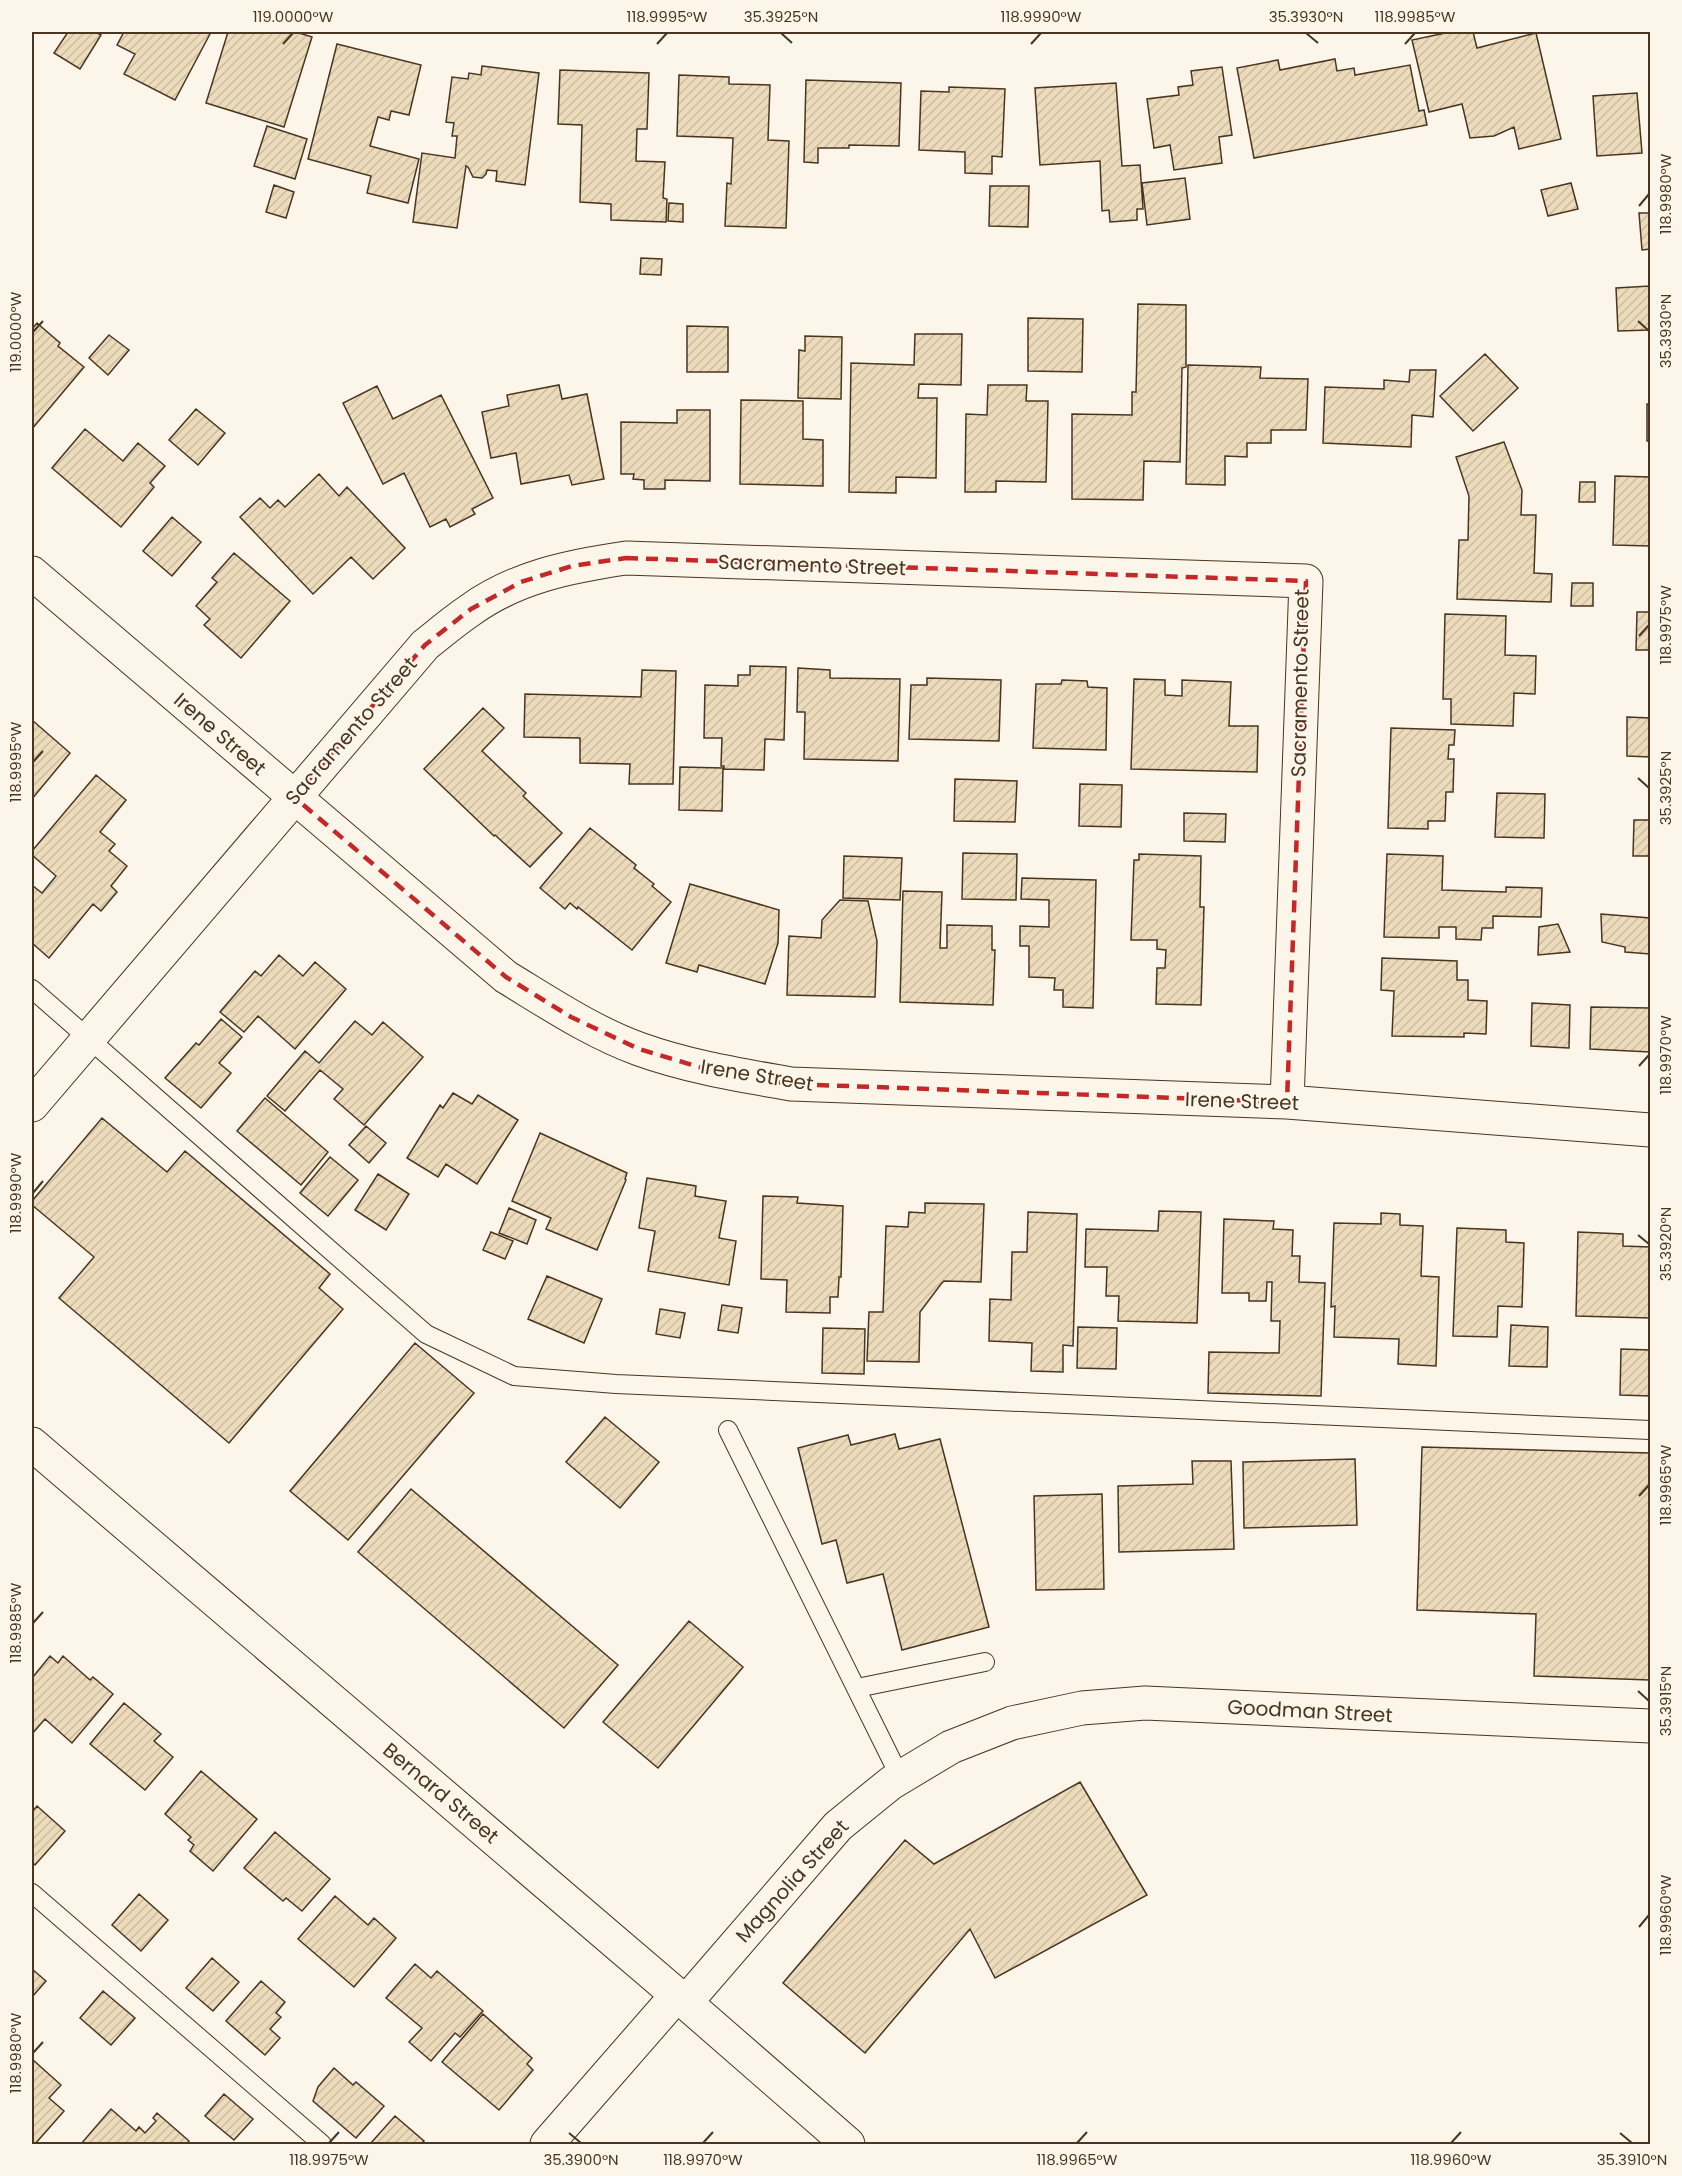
<svg xmlns="http://www.w3.org/2000/svg" width="1682" height="2176" viewBox="0 0 1682 2176" font-family="Poppins,sans-serif">
<style>
.building{fill:url(#building-hatch);stroke:#4a3520;stroke-width:1.5}
.lines{fill:none;stroke-linecap:round;stroke-linejoin:round}
.service-casing{stroke:#4a3520;stroke-width:20}
.minor-casing{stroke:#4a3520;stroke-width:35}
.tertiary-casing{stroke:#4a3520;stroke-width:35}
.service{stroke:#fbf6e9;stroke-width:18}
.minor{stroke:#fbf6e9;stroke-width:33}
.tertiary{stroke:#fbf6e9;stroke-width:33}
.marked{fill:none;stroke:#c62828;stroke-width:4.5;stroke-dasharray:12 8;stroke-linejoin:round}
.ticks{fill:none;stroke:#4a3520;stroke-width:2}
.labels{text-anchor:middle;dominant-baseline:central;stroke-width:4.5;stroke-linejoin:round;paint-order:stroke}
.street-label{font-size:20px;fill:#4a3520;stroke:#fbf6e9}
.neatline{fill:none;stroke:#4a3520;stroke-width:2}
.ticks-label{font-size:15px;text-anchor:middle;fill:#4a3520}
</style>
<defs>
<pattern id="building-hatch" width="6" height="6" patternUnits="userSpaceOnUse" patternTransform="scale(1.5)"><rect width="6" height="6" fill="#ecdcbc"/><path d="M-1 1l2-2M0 6l6-6M5 7l2-2" fill="none" stroke="#ccbda1"/></pattern>
</defs>
<rect width="100%" height="100%" fill="#fbf6e9"/>
<path class="building" d="M 68,32 L 95,32 L 101,35 L 80,69 L 54,53 Z
M 124,32 L 211,32 L 175,100 L 124,74 L 135,54 L 117,45 Z
M 228,32 L 296,32 L 312,37 L 284,127 L 206,103 Z
M 1450,32 L 1473,32 L 1477,48 L 1536,33 L 1561,139 L 1519,149 L 1514,127 L 1494,136 L 1470,138 L 1462,104 L 1429,112 L 1412,40 Z
M 337,44 L 421,65 L 409,115 L 391,111 L 389,120 L 378,117 L 370,146 L 419,159 L 408,203 L 367,193 L 371,176 L 308,159 Z
M 1335,59 L 1337,71 L 1354,68 L 1355,75 L 1410,65 L 1419,111 L 1424,110 L 1427,125 L 1254,158 L 1237,68 L 1278,60 L 1280,70 Z
M 482,66 L 539,73 L 525,185 L 496,181 L 497,171 L 487,170 L 486,174 L 482,178 L 473,177 L 468,167 L 466,166 L 457,228 L 413,222 L 422,153 L 455,158 L 457,136 L 452,136 L 454,123 L 446,122 L 452,77 L 468,79 L 469,73 L 481,75 Z
M 1222,67 L 1232,135 L 1219,137 L 1222,163 L 1174,170 L 1170,145 L 1154,148 L 1147,99 L 1179,95 L 1178,87 L 1193,85 L 1191,71 Z
M 560,70 L 649,73 L 647,129 L 637,129 L 636,161 L 665,162 L 663,198 L 667,199 L 666,222 L 611,220 L 611,204 L 580,202 L 582,125 L 558,124 Z
M 679,75 L 729,77 L 729,84 L 770,85 L 768,140 L 789,141 L 786,228 L 725,226 L 727,183 L 731,184 L 733,138 L 677,136 Z
M 806,80 L 901,83 L 899,146 L 849,145 L 849,148 L 818,148 L 818,163 L 804,162 Z
M 1116,83 L 1122,166 L 1140,165 L 1143,209 L 1137,209 L 1137,220 L 1110,222 L 1109,210 L 1102,211 L 1100,161 L 1040,165 L 1035,88 Z
M 949,87 L 1005,89 L 1002,157 L 992,156 L 992,174 L 965,173 L 965,152 L 919,150 L 921,91 L 949,92 Z
M 1637,93 L 1642,153 L 1597,156 L 1593,96 Z
M 267,126 L 307,139 L 295,179 L 254,166 Z
M 1185,178 L 1190,219 L 1147,225 L 1142,183 Z
M 1571,183 L 1578,209 L 1548,216 L 1541,190 Z
M 274,185 L 294,192 L 286,218 L 266,212 Z
M 990,186 L 1029,186 L 1028,227 L 989,226 Z
M 669,203 L 683,204 L 683,222 L 668,221 Z
M 1639,213 L 1650,213 L 1650,249 L 1642,250 Z
M 641,258 L 662,259 L 661,275 L 640,274 Z
M 1650,286 L 1650,330 L 1618,331 L 1616,288 Z
M 1138,304 L 1186,305 L 1186,367 L 1182,368 L 1180,462 L 1144,461 L 1143,500 L 1072,499 L 1072,414 L 1132,415 L 1132,392 L 1136,392 Z
M 1028,318 L 1083,319 L 1082,372 L 1028,371 Z
M 37,323 L 60,343 L 58,346 L 84,367 L 32,429 L 32,329 Z
M 687,326 L 728,327 L 728,372 L 687,372 Z
M 915,334 L 962,334 L 961,385 L 919,384 L 918,398 L 937,398 L 936,478 L 896,477 L 896,493 L 849,492 L 851,363 L 914,365 Z
M 109,335 L 129,350 L 108,375 L 89,358 Z
M 805,336 L 842,337 L 841,399 L 798,398 L 799,350 L 805,351 Z
M 1485,354 L 1518,388 L 1473,431 L 1440,396 Z
M 1188,365 L 1261,367 L 1260,378 L 1308,379 L 1306,430 L 1271,430 L 1271,443 L 1247,443 L 1247,457 L 1225,456 L 1225,485 L 1186,484 Z
M 1410,370 L 1436,370 L 1433,417 L 1412,415 L 1411,447 L 1323,443 L 1325,387 L 1384,389 L 1384,380 L 1409,382 Z
M 559,385 L 562,399 L 587,394 L 604,479 L 572,485 L 569,475 L 521,484 L 516,453 L 491,458 L 482,412 L 509,406 L 507,395 Z
M 988,385 L 1027,385 L 1026,401 L 1048,401 L 1046,482 L 996,481 L 996,492 L 965,492 L 966,414 L 987,415 Z
M 377,386 L 393,419 L 441,395 L 493,498 L 472,509 L 475,514 L 450,527 L 446,519 L 430,527 L 404,473 L 383,484 L 343,403 Z
M 741,400 L 803,401 L 803,439 L 823,440 L 823,486 L 740,484 Z
M 1647,404 L 1650,404 L 1650,441 L 1647,441 Z
M 196,409 L 225,433 L 198,465 L 169,440 Z
M 677,410 L 710,410 L 710,481 L 665,480 L 665,489 L 644,489 L 644,480 L 633,479 L 634,474 L 621,474 L 621,422 L 677,423 Z
M 85,429 L 123,461 L 138,443 L 165,466 L 150,483 L 154,487 L 121,527 L 52,468 Z
M 1504,442 L 1522,490 L 1521,515 L 1536,515 L 1534,573 L 1552,574 L 1551,602 L 1457,599 L 1459,540 L 1468,540 L 1469,496 L 1456,457 Z
M 319,474 L 339,496 L 347,487 L 405,548 L 373,579 L 351,557 L 313,594 L 240,517 L 260,498 L 270,508 L 278,500 L 285,507 Z
M 1615,476 L 1650,477 L 1650,546 L 1613,545 Z
M 1580,482 L 1595,482 L 1595,502 L 1579,502 Z
M 172,517 L 201,542 L 172,576 L 143,551 Z
M 234,553 L 290,601 L 241,658 L 204,625 L 210,619 L 196,606 L 217,582 L 212,578 Z
M 1572,583 L 1593,583 L 1593,606 L 1571,606 Z
M 1637,612 L 1650,612 L 1650,650 L 1636,650 Z
M 1445,614 L 1506,616 L 1505,655 L 1536,656 L 1535,694 L 1514,693 L 1513,726 L 1451,724 L 1451,699 L 1443,699 Z
M 750,666 L 786,667 L 784,740 L 765,739 L 764,770 L 724,769 L 724,766 L 721,766 L 722,738 L 704,738 L 705,685 L 738,686 L 738,675 L 750,675 Z
M 798,668 L 830,670 L 830,678 L 900,679 L 898,761 L 804,759 L 805,712 L 797,712 Z
M 642,670 L 676,671 L 673,784 L 629,784 L 630,764 L 580,763 L 580,738 L 524,737 L 525,694 L 641,697 Z
M 927,678 L 1001,680 L 999,741 L 909,739 L 911,685 L 927,685 Z
M 1134,679 L 1165,680 L 1165,695 L 1182,696 L 1182,680 L 1231,682 L 1229,726 L 1258,726 L 1257,772 L 1131,769 Z
M 1062,680 L 1087,681 L 1088,687 L 1107,688 L 1106,750 L 1033,748 L 1036,684 L 1061,684 Z
M 483,708 L 504,728 L 482,751 L 526,793 L 523,796 L 562,833 L 530,867 L 495,835 L 494,836 L 424,769 Z
M 1627,717 L 1650,718 L 1650,757 L 1627,756 Z
M 32,720 L 70,753 L 32,799 Z
M 1391,728 L 1455,730 L 1454,745 L 1449,745 L 1448,759 L 1454,759 L 1453,792 L 1446,792 L 1445,821 L 1428,821 L 1428,829 L 1388,828 Z
M 680,767 L 723,768 L 722,811 L 679,810 Z
M 96,775 L 126,800 L 100,832 L 115,844 L 109,851 L 127,866 L 111,886 L 117,892 L 101,911 L 93,904 L 49,958 L 32,943 L 32,887 L 33,886 L 42,893 L 56,876 L 32,855 L 32,851 Z
M 955,779 L 1017,781 L 1015,822 L 954,821 Z
M 1080,784 L 1122,785 L 1121,827 L 1079,826 Z
M 1497,793 L 1545,794 L 1544,838 L 1495,837 Z
M 1184,813 L 1226,814 L 1225,842 L 1184,841 Z
M 1634,820 L 1650,820 L 1650,856 L 1633,856 Z
M 590,828 L 636,865 L 634,868 L 654,884 L 652,886 L 671,902 L 632,950 L 578,907 L 577,909 L 570,903 L 565,909 L 540,888 Z
M 963,853 L 1017,854 L 1016,900 L 962,899 Z
M 1139,854 L 1201,856 L 1200,907 L 1204,907 L 1201,1005 L 1156,1004 L 1157,968 L 1165,968 L 1166,950 L 1157,949 L 1157,940 L 1131,940 L 1134,860 L 1139,860 Z
M 1387,854 L 1443,856 L 1442,890 L 1506,892 L 1506,887 L 1542,888 L 1541,917 L 1493,916 L 1493,928 L 1482,928 L 1481,940 L 1456,939 L 1456,927 L 1439,927 L 1439,938 L 1384,937 Z
M 844,856 L 902,858 L 900,900 L 843,898 Z
M 1022,878 L 1096,880 L 1093,1008 L 1063,1007 L 1063,990 L 1054,990 L 1055,978 L 1029,977 L 1029,946 L 1020,946 L 1020,926 L 1049,927 L 1049,900 L 1021,899 Z
M 690,884 L 779,910 L 778,943 L 765,984 L 699,965 L 697,972 L 666,963 Z
M 903,891 L 942,892 L 940,948 L 947,948 L 947,925 L 992,926 L 992,950 L 995,950 L 993,1005 L 900,1002 Z
M 840,900 L 868,901 L 877,941 L 875,997 L 787,995 L 789,936 L 821,938 L 822,920 Z
M 1601,914 L 1650,918 L 1650,954 L 1625,952 L 1625,947 L 1602,942 Z
M 1558,924 L 1570,952 L 1538,955 L 1539,927 Z
M 279,955 L 303,976 L 315,962 L 346,989 L 295,1049 L 258,1016 L 244,1032 L 220,1012 L 255,971 L 261,976 Z
M 1382,958 L 1457,961 L 1457,980 L 1468,980 L 1468,1000 L 1487,1001 L 1486,1034 L 1464,1033 L 1464,1037 L 1392,1036 L 1394,991 L 1381,990 Z
M 1532,1003 L 1570,1005 L 1569,1048 L 1531,1046 Z
M 1591,1007 L 1650,1008 L 1650,1052 L 1590,1049 Z
M 221,1019 L 242,1037 L 219,1063 L 231,1073 L 201,1108 L 165,1078 L 196,1043 L 199,1045 Z
M 355,1021 L 372,1035 L 383,1022 L 423,1057 L 364,1125 L 334,1099 L 343,1089 L 320,1070 L 285,1111 L 267,1096 L 305,1051 L 319,1063 Z
M 453,1093 L 472,1104 L 478,1095 L 518,1120 L 477,1184 L 446,1164 L 438,1177 L 407,1158 L 440,1105 L 443,1108 Z
M 265,1098 L 328,1152 L 301,1185 L 237,1131 Z
M 102,1118 L 167,1172 L 185,1151 L 330,1274 L 319,1288 L 343,1309 L 229,1443 L 59,1298 L 94,1257 L 32,1205 L 32,1201 Z
M 366,1126 L 386,1143 L 369,1163 L 349,1145 Z
M 540,1133 L 627,1173 L 625,1179 L 626,1180 L 597,1250 L 546,1229 L 551,1218 L 512,1201 Z
M 330,1157 L 358,1180 L 328,1216 L 300,1193 Z
M 378,1174 L 409,1194 L 386,1230 L 355,1210 Z
M 647,1178 L 696,1186 L 695,1196 L 726,1201 L 719,1238 L 736,1241 L 729,1285 L 648,1271 L 655,1231 L 639,1228 Z
M 763,1196 L 798,1197 L 797,1203 L 843,1206 L 841,1277 L 839,1277 L 838,1297 L 830,1297 L 830,1313 L 786,1312 L 787,1280 L 761,1279 Z
M 925,1203 L 984,1204 L 981,1282 L 944,1281 L 941,1284 L 920,1312 L 919,1362 L 867,1361 L 869,1312 L 883,1312 L 886,1226 L 908,1227 L 909,1212 L 925,1213 Z
M 509,1208 L 536,1220 L 527,1244 L 499,1233 Z
M 1159,1211 L 1201,1212 L 1197,1323 L 1118,1321 L 1119,1296 L 1106,1296 L 1107,1267 L 1085,1267 L 1086,1229 L 1158,1231 Z
M 1028,1212 L 1077,1214 L 1073,1346 L 1063,1345 L 1063,1372 L 1031,1371 L 1032,1343 L 989,1341 L 990,1299 L 1011,1300 L 1012,1252 L 1027,1252 Z
M 1381,1213 L 1400,1214 L 1400,1225 L 1423,1226 L 1421,1276 L 1439,1277 L 1436,1366 L 1398,1364 L 1399,1339 L 1334,1337 L 1335,1306 L 1331,1307 L 1334,1223 L 1381,1224 Z
M 1224,1219 L 1274,1221 L 1273,1229 L 1293,1230 L 1292,1256 L 1300,1256 L 1299,1282 L 1325,1283 L 1321,1396 L 1208,1393 L 1209,1352 L 1279,1353 L 1280,1321 L 1271,1321 L 1272,1282 L 1267,1282 L 1266,1301 L 1249,1301 L 1249,1293 L 1222,1293 Z
M 1457,1228 L 1506,1230 L 1506,1242 L 1524,1243 L 1522,1307 L 1498,1306 L 1497,1337 L 1453,1336 Z
M 491,1232 L 513,1241 L 505,1259 L 483,1250 Z
M 1578,1232 L 1623,1234 L 1623,1246 L 1650,1247 L 1650,1318 L 1576,1316 Z
M 547,1276 L 602,1299 L 584,1343 L 528,1319 Z
M 722,1305 L 742,1308 L 738,1333 L 718,1330 Z
M 660,1309 L 685,1313 L 680,1338 L 656,1334 Z
M 1511,1325 L 1548,1327 L 1547,1367 L 1509,1366 Z
M 1078,1327 L 1117,1328 L 1116,1369 L 1077,1368 Z
M 823,1328 L 865,1329 L 864,1374 L 822,1373 Z
M 415,1343 L 474,1393 L 348,1540 L 290,1491 Z
M 1621,1349 L 1650,1350 L 1650,1396 L 1620,1395 Z
M 605,1417 L 659,1462 L 620,1508 L 566,1462 Z
M 895,1434 L 899,1449 L 940,1439 L 989,1627 L 902,1650 L 883,1574 L 847,1583 L 836,1540 L 822,1544 L 798,1448 L 848,1435 L 851,1445 Z
M 1422,1447 L 1650,1453 L 1650,1680 L 1534,1676 L 1536,1614 L 1417,1610 Z
M 1355,1459 L 1357,1525 L 1244,1528 L 1243,1462 Z
M 1192,1461 L 1231,1461 L 1234,1549 L 1119,1552 L 1118,1486 L 1193,1484 Z
M 411,1489 L 618,1665 L 564,1728 L 358,1552 Z
M 1102,1494 L 1104,1589 L 1036,1590 L 1034,1496 Z
M 689,1621 L 743,1667 L 658,1768 L 603,1722 Z
M 50,1656 L 58,1663 L 63,1656 L 90,1680 L 93,1677 L 113,1694 L 72,1743 L 45,1719 L 32,1734 L 32,1678 Z
M 124,1703 L 161,1734 L 154,1741 L 173,1757 L 145,1790 L 90,1744 Z
M 201,1771 L 257,1819 L 213,1871 L 190,1851 L 194,1845 L 188,1840 L 191,1837 L 165,1814 Z
M 1080,1782 L 1147,1895 L 995,1978 L 970,1929 L 865,2053 L 783,1983 L 905,1840 L 934,1864 Z
M 37,1806 L 65,1831 L 35,1865 L 32,1862 L 32,1812 Z
M 275,1832 L 330,1879 L 302,1911 L 286,1898 L 283,1901 L 244,1868 Z
M 139,1894 L 168,1920 L 141,1951 L 112,1925 Z
M 335,1896 L 368,1925 L 374,1918 L 396,1938 L 354,1987 L 298,1939 Z
M 212,1958 L 239,1982 L 213,2011 L 186,1988 Z
M 415,1964 L 431,1978 L 437,1971 L 483,2011 L 460,2037 L 455,2033 L 431,2061 L 409,2042 L 422,2028 L 386,1998 Z
M 32,1969 L 46,1981 L 32,1997 Z
M 261,1981 L 285,2002 L 276,2013 L 281,2017 L 270,2029 L 280,2038 L 265,2055 L 226,2021 Z
M 103,1991 L 135,2018 L 111,2045 L 80,2018 Z
M 483,2014 L 532,2058 L 527,2064 L 533,2070 L 499,2110 L 442,2062 Z
M 32,2059 L 61,2085 L 49,2098 L 64,2111 L 35,2144 L 32,2144 Z
M 334,2068 L 353,2085 L 356,2082 L 384,2106 L 356,2138 L 313,2101 L 318,2087 Z
M 224,2094 L 253,2119 L 234,2140 L 205,2116 Z
M 111,2109 L 136,2131 L 139,2127 L 145,2133 L 156,2121 L 153,2118 L 157,2113 L 189,2141 L 186,2144 L 81,2144 Z
M 395,2116 L 424,2141 L 420,2144 L 370,2144 Z"/>
<g class="lines">
<defs>
<path id="service" d="M 32,989 L 426,1334 L 514,1376 L 616,1384 L 1650,1430
M 728,1430 L 900,1777
M 857,1688 L 985,1662
M 32,1893 L 322,2144"/>
<path id="minor" d="M 32,573 L 506,977 C 549,1003 592,1032 639,1049 C 689,1067 740,1075 791,1084 L 1287,1102 L 1650,1130
M 32,1105 L 425,645 C 439,634 454,621 469,611 C 515,577 571,566 626,558 L 1306,581 L 1287,1102
M 686,2002 L 838,1826 L 891,1783 L 951,1747 L 1012,1723 L 1082,1708 L 1145,1703 L 1650,1726
M 547,2144 L 677,1995"/>
<path id="tertiary" d="M 32,1444 L 677,1995 L 848,2144"/>
</defs>
<use href="#service" class="service-casing"/>
<use href="#minor" class="minor-casing"/>
<use href="#tertiary" class="tertiary-casing"/>
<use href="#service" class="service"/>
<use href="#minor" class="minor"/>
<use href="#tertiary" class="tertiary"/>
</g>
<path class="marked" d="M 626,558 L 1306,581 L 1287,1102 L 791,1084 L 716,1072 L 639,1049 L 571,1017 L 506,977 L 294,797 L 425,645 L 471,609 L 521,582 L 572,566 Z"/>
<path class="ticks" d="M 781,33 L 792,43M 1306,33 L 1318,43M 283,44 L 293,33M 657,44 L 667,33M 1031,44 L 1041,33M 1405,44 L 1415,33M 1639,206 L 1649,194M 1638,321 L 1649,331M 33,332 L 43,321M 1639,636 L 1649,625M 33,762 L 43,751M 1638,778 L 1649,788M 1639,1066 L 1649,1055M 33,1193 L 43,1181M 1638,1235 L 1649,1244M 1639,1496 L 1649,1485M 33,1623 L 43,1612M 1638,1691 L 1649,1701M 1639,1927 L 1649,1915M 33,2053 L 43,2042M 569,2133 L 581,2143M 1620,2133 L 1632,2143M 329,2143 L 339,2132M 703,2143 L 713,2132M 1077,2143 L 1087,2132M 1451,2143 L 1461,2132"/>
<g class="labels">
<g class="street-label">
<text transform="translate(812 565) rotate(2)">Sacramento Street</text>
<text transform="translate(1300 683) rotate(-89)">Sacramento Street</text>
<text transform="translate(351 731) rotate(-49)">Sacramento Street</text>
<text transform="translate(220 734) rotate(41)">Irene Street</text>
<text transform="translate(757 1075) rotate(9)">Irene Street</text>
<text transform="translate(1242 1101) rotate(2)">Irene Street</text>
<text transform="translate(1310 1711) rotate(3)">Goodman Street</text>
<text transform="translate(441 1793) rotate(40)">Bernard Street</text>
<text transform="translate(792 1881) rotate(-48)">Magnolia Street</text>
</g>
</g>
<rect width="1682" height="2176" fill="none" stroke="#fbf6e9" stroke-width="66"/>
<rect x="33" y="33" width="1616" height="2110" class="neatline"/>
<g class="ticks-label">
<text x="293" y="22">119.0000°W</text>
<text x="667" y="22">118.9995°W</text>
<text x="781" y="22">35.3925°N</text>
<text x="1041" y="22">118.9990°W</text>
<text x="1306" y="22">35.3930°N</text>
<text x="1415" y="22">118.9985°W</text>
<text transform="translate(1666 194) rotate(-90)" y="5">118.9980°W</text>
<text transform="translate(1666 331) rotate(-90)" y="5">35.3930°N</text>
<text transform="translate(16 332) rotate(-90)" y="5">119.0000°W</text>
<text transform="translate(1666 625) rotate(-90)" y="5">118.9975°W</text>
<text transform="translate(16 762) rotate(-90)" y="5">118.9995°W</text>
<text transform="translate(1666 788) rotate(-90)" y="5">35.3925°N</text>
<text transform="translate(1666 1055) rotate(-90)" y="5">118.9970°W</text>
<text transform="translate(16 1193) rotate(-90)" y="5">118.9990°W</text>
<text transform="translate(1666 1244) rotate(-90)" y="5">35.3920°N</text>
<text transform="translate(1666 1485) rotate(-90)" y="5">118.9965°W</text>
<text transform="translate(16 1623) rotate(-90)" y="5">118.9985°W</text>
<text transform="translate(1666 1701) rotate(-90)" y="5">35.3915°N</text>
<text transform="translate(1666 1915) rotate(-90)" y="5">118.9960°W</text>
<text transform="translate(16 2053) rotate(-90)" y="5">118.9980°W</text>
<text x="329" y="2165">118.9975°W</text>
<text x="581" y="2165">35.3900°N</text>
<text x="703" y="2165">118.9970°W</text>
<text x="1077" y="2165">118.9965°W</text>
<text x="1451" y="2165">118.9960°W</text>
<text x="1632" y="2165">35.3910°N</text>
</g>
</svg>
